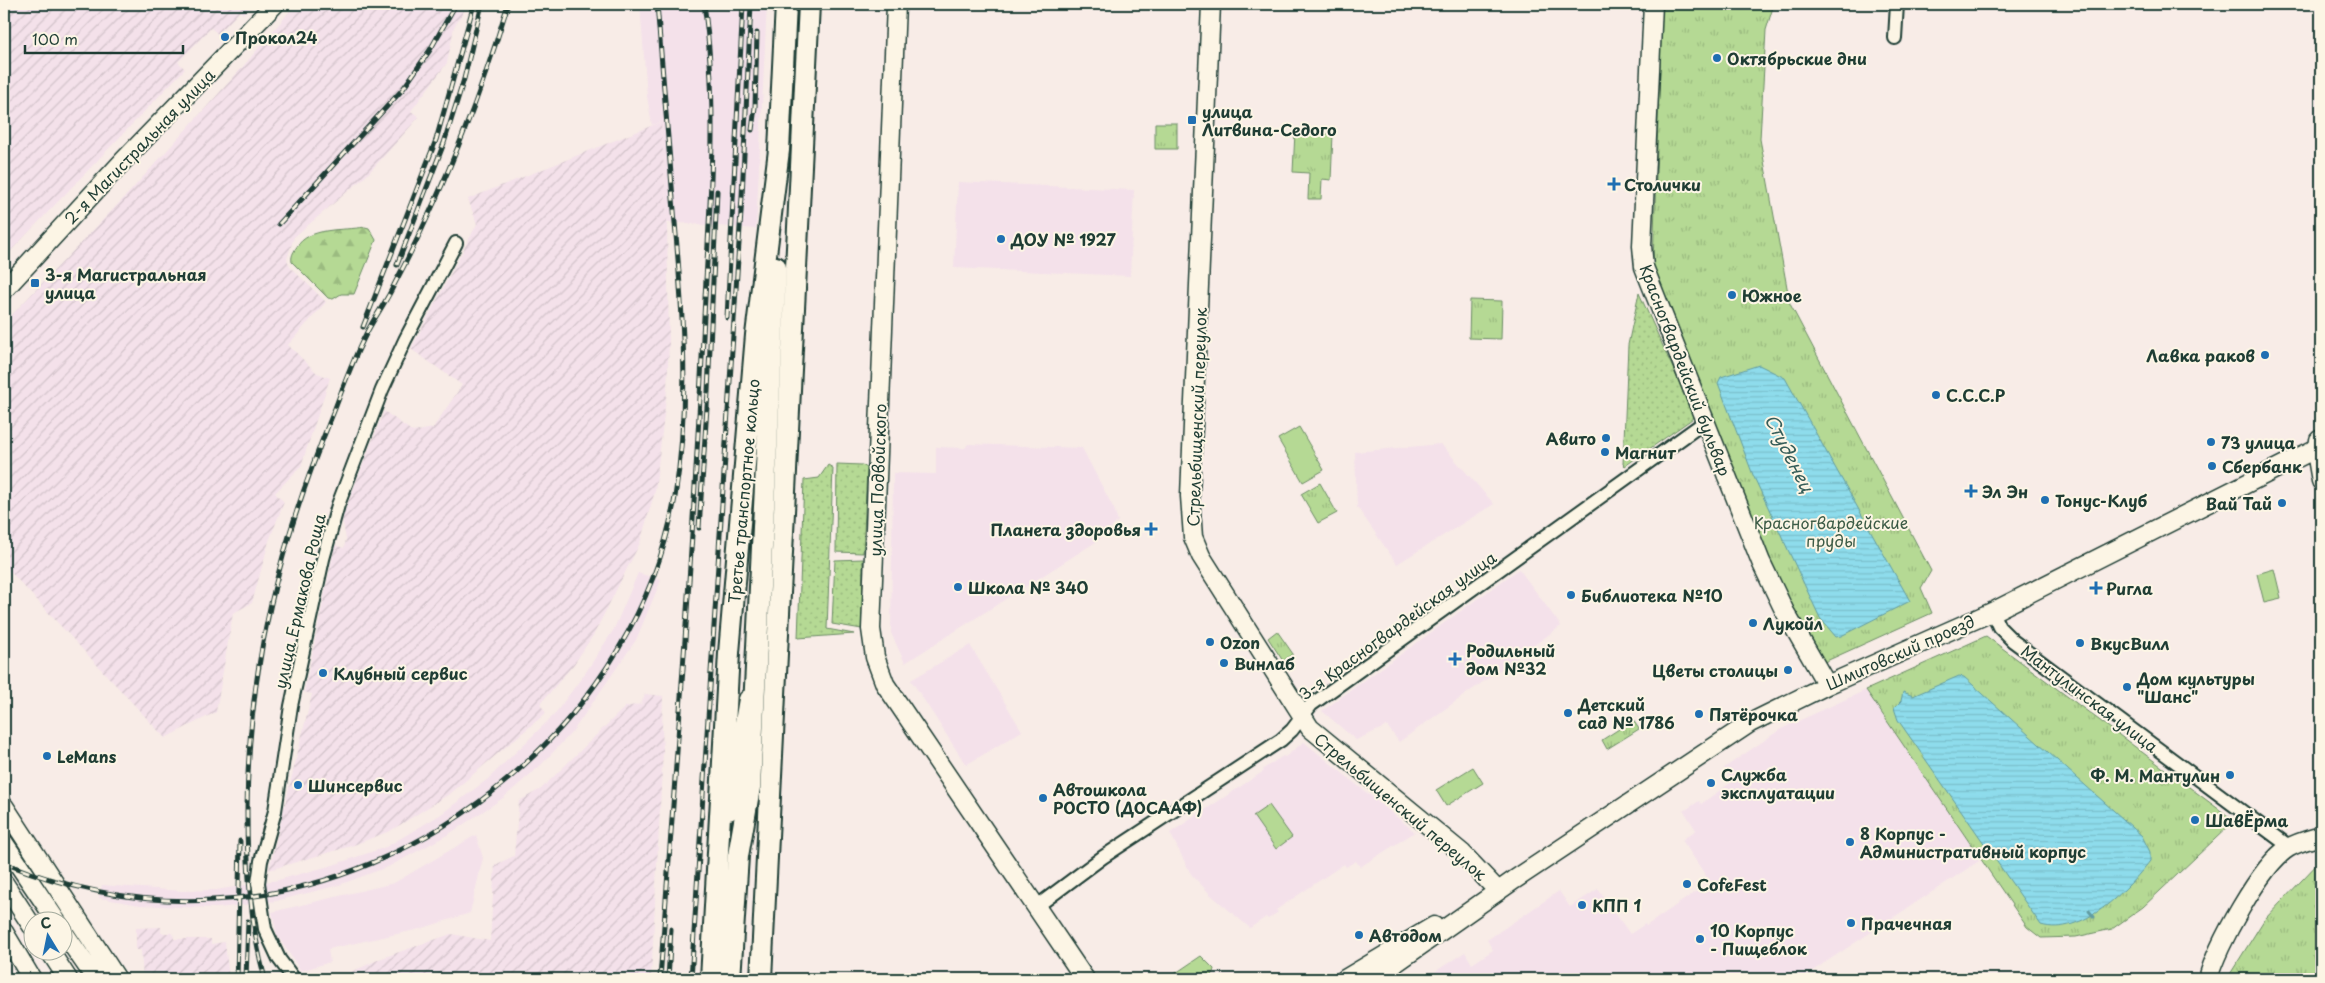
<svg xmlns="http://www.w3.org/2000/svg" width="2325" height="983" viewBox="0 0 2325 983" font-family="'Playpen Sans',sans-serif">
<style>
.built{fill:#f4e1ea}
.industrial{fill:url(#industrial-furrows)}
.grass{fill:url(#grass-dots);stroke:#6a8b64}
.forest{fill:url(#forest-firs);stroke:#6a8b64}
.park{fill:url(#park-tufts);stroke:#6a8b64}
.garden{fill:#b5d994;stroke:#6a8b64}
.water{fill:url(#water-rules);stroke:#629ca2}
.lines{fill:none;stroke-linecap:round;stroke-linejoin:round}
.stream{stroke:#629ca2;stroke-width:3}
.street-casing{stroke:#1f3d34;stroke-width:16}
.secondary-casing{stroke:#1f3d34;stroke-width:21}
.primary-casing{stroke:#1f3d34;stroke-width:24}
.street{stroke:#fcf5e5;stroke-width:12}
.secondary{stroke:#fcf5e5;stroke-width:18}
.primary{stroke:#fcf5e5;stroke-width:20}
.rail-casing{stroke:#1f3d34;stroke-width:5}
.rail{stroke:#fcf5e5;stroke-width:3;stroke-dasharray:9;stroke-linecap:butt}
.poi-dot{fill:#1f6fb2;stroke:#fcf5e5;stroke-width:2}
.labels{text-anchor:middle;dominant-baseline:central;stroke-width:4;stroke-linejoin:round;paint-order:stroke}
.poi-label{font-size:16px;font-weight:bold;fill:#1f3d34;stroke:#fcf5e5;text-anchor:start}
.street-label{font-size:16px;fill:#1f3d34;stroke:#fcf5e5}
.park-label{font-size:16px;fill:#3d5c47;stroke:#fcf5e5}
.water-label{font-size:18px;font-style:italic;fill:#355d59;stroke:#fcf5e5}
</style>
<defs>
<pattern id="industrial-furrows" width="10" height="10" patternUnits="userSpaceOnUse" patternTransform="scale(1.25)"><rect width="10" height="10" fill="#f4e1ea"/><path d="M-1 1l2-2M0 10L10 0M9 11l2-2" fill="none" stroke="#d1c2c9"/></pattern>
<pattern id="grass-dots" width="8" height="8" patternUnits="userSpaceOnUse" patternTransform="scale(1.25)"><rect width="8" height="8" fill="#b5d994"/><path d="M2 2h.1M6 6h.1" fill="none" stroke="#9bbb80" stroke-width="1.8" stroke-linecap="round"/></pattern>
<pattern id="forest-firs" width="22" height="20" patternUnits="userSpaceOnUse" patternTransform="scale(1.25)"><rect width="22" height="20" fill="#b5d994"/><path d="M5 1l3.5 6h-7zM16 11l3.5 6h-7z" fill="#9bbb80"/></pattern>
<pattern id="park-tufts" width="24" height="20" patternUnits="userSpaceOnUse" patternTransform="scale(1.25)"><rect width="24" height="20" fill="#b5d994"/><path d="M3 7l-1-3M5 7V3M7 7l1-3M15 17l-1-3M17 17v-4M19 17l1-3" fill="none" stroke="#9bbb80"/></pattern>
<pattern id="water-rules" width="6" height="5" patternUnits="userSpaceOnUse" patternTransform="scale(1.25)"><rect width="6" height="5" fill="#8edcec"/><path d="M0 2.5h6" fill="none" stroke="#7abecb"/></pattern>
</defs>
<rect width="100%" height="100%" fill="#f8ece7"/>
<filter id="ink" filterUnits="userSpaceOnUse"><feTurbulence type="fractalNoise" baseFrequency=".02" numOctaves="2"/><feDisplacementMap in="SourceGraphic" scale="10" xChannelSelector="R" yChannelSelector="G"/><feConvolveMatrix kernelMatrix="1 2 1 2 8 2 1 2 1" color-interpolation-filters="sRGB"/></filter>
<g filter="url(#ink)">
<path class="built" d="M 640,4 L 767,4 L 756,229 L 667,222 L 661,122 L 652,125 L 647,96 Z
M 958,182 L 1134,190 L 1130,276 L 954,268 Z
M 968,444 L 1082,448 L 1114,509 L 1118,521 L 1099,540 L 905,663 L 891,633 L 893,473 L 936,474 L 936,447 L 965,448 Z
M 1441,444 L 1494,504 L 1397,564 L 1357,507 L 1355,452 Z
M 1519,569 L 1561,626 L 1399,742 L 1387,726 L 1356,740 L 1322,711 Z
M 638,573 L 661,580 L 636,640 L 573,731 L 541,765 L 503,798 L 449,834 L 390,866 L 339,885 L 276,901 L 218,908 L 179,907 L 140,905 L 99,898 L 102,885 L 182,891 L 216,890 L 278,880 L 333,865 L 386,847 L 440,815 L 488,779 L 554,715 L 586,672 L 614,629 Z
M 970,645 L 1022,731 L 966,765 L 911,680 Z
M 1866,690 L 1982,859 L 1800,979 L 1424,979 L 1465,952 L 1472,964 L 1493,950 L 1487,940 L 1559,891 L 1570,907 L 1598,889 L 1630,934 L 1645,924 L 1646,926 L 1710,882 L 1682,840 L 1696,830 L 1684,811 L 1699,801 L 1701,804 L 1733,781 L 1724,768 L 1781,729 Z
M 1304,742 L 1415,832 L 1360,867 L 1356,861 L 1346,867 L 1344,864 L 1276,910 L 1278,912 L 1268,919 L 1266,917 L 1250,928 L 1211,895 L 1191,874 L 1170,833 L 1264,771 L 1263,769 L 1283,756 L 1285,757 Z
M 476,835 L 483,858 L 470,913 L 420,929 L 328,949 L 330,962 L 301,971 L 277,935 L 272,912 L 394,883 Z"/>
<path class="industrial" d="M 4,4 L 252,4 L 243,14 L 240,11 L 218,34 L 211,28 L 178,62 L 185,69 L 4,258 Z
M 296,4 L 463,4 L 467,6 L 454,27 L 447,63 L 411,111 L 419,117 L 366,176 L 294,237 L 287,259 L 290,267 L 326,302 L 288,345 L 317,373 L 330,378 L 301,466 L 275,493 L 284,502 L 269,541 L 252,603 L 233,613 L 216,712 L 165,738 L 4,565 L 4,323 L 124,198 L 240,70 Z
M 661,122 L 667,222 L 669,342 L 667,390 L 655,491 L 640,543 L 594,634 L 574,664 L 540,704 L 546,713 L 451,793 L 390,831 L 351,846 L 269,870 L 312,694 L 304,692 L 335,545 L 344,548 L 346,539 L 342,518 L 384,411 L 413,432 L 433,428 L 462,385 L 411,349 L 477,224 L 468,199 Z
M 645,694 L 663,696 L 662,727 L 663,751 L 651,979 L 342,979 L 351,972 L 382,958 L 451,934 L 490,941 L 495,865 L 514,856 L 519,801 L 541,789 L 625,707 L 641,704 Z
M 161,927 L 161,933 L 173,933 L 174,939 L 211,939 L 211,944 L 225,942 L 229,979 L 143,979 L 141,950 L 136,950 L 136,928 Z"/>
<path class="grass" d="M 1639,293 L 1693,413 L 1692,419 L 1625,466 L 1623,464 L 1628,345 Z
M 837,464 L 862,465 L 867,468 L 863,553 L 836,552 Z
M 828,465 L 833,468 L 827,629 L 854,634 L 798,638 L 804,480 L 819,478 Z
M 863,559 L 862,629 L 832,624 L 835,560 Z"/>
<path class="forest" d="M 365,227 L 369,228 L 376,240 L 354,294 L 341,294 L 333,299 L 328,298 L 292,262 C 291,256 293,253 296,248 C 309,226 343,231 365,227 Z"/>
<path class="park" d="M 1662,4 L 1774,4 L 1766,30 L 1760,139 L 1790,304 L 1931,571 L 1921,588 L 1932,613 L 1822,663 L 1764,554 L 1656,282 L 1653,263 Z
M 1155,123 L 1177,123 L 1177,149 L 1155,149 Z
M 1295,132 L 1333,134 L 1331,180 L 1322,179 L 1321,199 L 1308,199 L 1309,173 L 1293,172 Z
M 1470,300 L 1502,301 L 1501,339 L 1469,338 Z
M 1320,483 L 1337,513 L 1318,523 L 1301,494 Z
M 1277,631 L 1293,654 L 1283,661 L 1268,638 Z
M 1986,636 L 2232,819 L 2232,823 L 2143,907 L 2112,929 L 2076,937 L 2041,938 L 2027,927 L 1866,690 Z
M 1633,720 L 1639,729 L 1607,749 L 1602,740 Z
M 2321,860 L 2321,979 L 2227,979 L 2264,920 Z"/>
<path class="garden" d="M 1299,427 L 1324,470 L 1303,482 L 1278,439 Z
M 2274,569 L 2281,598 L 2264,602 L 2257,574 Z
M 1473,767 L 1483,783 L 1446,806 L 1436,790 Z
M 1269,805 L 1292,837 L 1276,849 L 1253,816 Z
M 1201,956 L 1214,969 L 1213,974 L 1205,979 L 1172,979 L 1173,975 Z"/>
<path class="water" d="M 1759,365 L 1785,378 L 1910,601 L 1841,636 L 1836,637 L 1820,618 L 1753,475 L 1718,383 L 1721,377 Z
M 1959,676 L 1964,677 L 2142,836 L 2150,852 L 2150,861 C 2127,890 2082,937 2041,925 L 1898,720 L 1894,708 L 1901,701 L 1903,692 L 1913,696 Z"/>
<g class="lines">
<path class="stream" d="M 2089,911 L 2094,917"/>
<defs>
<path id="street" d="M 1895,38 L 1897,4
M 1992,612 L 1999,627 L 2013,641 L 2290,847
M 1036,907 L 1103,857 L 1281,740 L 1292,730 L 1311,705 L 1699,426 L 1704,420
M 294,979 L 279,959 L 265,929 L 258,883 L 261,861 L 275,811 L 291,706 L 323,559 L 338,505 L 382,390 L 405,340 L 456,243"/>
<path id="secondary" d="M 896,4 L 871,629 L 875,657 L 885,684 L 1085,979
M 1211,4 L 1190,496 L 1193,537 L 1201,556 L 1310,728 L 1462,853 L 1498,891
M 1653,4 L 1642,246 L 1644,267 L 1761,562 L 1785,612 L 1827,685
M 4,290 L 123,161 L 275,4
M 2319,440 L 2317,458 L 2321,481
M 4,806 L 117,979
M 729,811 L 748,699
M 4,843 L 56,920
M 4,883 L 32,926
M 62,930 L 96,979
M 4,932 L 32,979
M 49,950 L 68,979
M 1345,979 L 1434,926
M 1373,979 L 1514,880 L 1750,723 L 1827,685 L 1992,612 L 2321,446
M 2208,979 C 2216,947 2261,865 2288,848 C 2298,842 2311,839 2321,836"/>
<path id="primary" d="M 711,979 L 729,653 L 756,335 L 779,150 L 786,4
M 730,979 L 738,856 L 750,787 L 776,267
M 761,979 L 809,4"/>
</defs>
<use href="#street" class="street-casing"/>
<use href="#secondary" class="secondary-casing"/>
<use href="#primary" class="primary-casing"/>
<use href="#street" class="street"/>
<use href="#secondary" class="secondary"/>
<use href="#primary" class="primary"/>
<defs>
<path id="rail" d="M 752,130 L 755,107 L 757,33
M 279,224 L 403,89 L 430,50 L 456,4
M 397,265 L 444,143 L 464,79 L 482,4
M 727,318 L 743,4
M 363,327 L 436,140 L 474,4
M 699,528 L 708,392 L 717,191
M 4,863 C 69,889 141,904 212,900 C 430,890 638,714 675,497 C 690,405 683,315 675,223 C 669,150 663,77 657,4
M 237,979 L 240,841
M 246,979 L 248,921
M 265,979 C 250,924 247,868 247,811 C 248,666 279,544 334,411 C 344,385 353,359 366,334 C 374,318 386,302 394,285 C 441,196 479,101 508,4
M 660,979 C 676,765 693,551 703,337 C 708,226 720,114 704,4
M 668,979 L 671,929
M 691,979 L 742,197 L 751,4"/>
</defs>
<use href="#rail" class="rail-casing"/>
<use href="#rail" class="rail"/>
</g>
</g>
<g class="poi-dot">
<circle cx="225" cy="37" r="5"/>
<circle cx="1717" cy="58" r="5"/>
<rect x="1187" y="115" width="10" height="10" rx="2.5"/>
<path d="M1611.5 176.5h5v5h5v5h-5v5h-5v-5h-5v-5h5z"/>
<circle cx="1001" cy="239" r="5"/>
<rect x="30" y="278" width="10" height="10" rx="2.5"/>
<circle cx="1732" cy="295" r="5"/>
<circle cx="2265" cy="355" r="5"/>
<circle cx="1936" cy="395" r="5"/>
<circle cx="1606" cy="438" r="5"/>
<circle cx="2211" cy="442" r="5"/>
<circle cx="1605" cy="452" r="5"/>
<circle cx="2212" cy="466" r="5"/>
<path d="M1968.5 483.5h5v5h5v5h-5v5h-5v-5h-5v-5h5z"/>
<circle cx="2045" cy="500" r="5"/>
<circle cx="2282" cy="503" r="5"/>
<path d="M1148.5 521.5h5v5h5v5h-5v5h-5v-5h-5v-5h5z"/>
<circle cx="958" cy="587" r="5"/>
<path d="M2093.5 580.5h5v5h5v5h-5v5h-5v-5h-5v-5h5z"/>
<circle cx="1571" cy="595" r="5"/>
<circle cx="1753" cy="623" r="5"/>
<circle cx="1210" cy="642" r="5"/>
<circle cx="2080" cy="643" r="5"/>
<path d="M1452.5 651.5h5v5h5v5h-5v5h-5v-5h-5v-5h5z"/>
<circle cx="1224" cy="663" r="5"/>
<circle cx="1788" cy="670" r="5"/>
<circle cx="323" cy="673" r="5"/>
<circle cx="2127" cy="687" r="5"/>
<circle cx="1568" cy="713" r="5"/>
<circle cx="1699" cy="714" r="5"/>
<circle cx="47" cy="756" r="5"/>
<circle cx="2230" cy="775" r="5"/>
<circle cx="1711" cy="783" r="5"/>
<circle cx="298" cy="785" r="5"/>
<circle cx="1043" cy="798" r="5"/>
<circle cx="2195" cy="820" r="5"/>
<circle cx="1850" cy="842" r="5"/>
<circle cx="1687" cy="884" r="5"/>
<circle cx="1582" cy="905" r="5"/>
<circle cx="1851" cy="923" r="5"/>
<circle cx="1359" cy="935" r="5"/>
<circle cx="1700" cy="939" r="5"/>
</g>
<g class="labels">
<g class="poi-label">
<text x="235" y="37">Прокол24</text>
<text x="1727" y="58">Октябрьские дни</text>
<text x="1202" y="111">улица<tspan x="1202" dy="18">Литвина-Седого</tspan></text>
<text x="1624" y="184">Столички</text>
<text x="1011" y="239">ДОУ № 1927</text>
<text x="45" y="274">3-я Магистральная<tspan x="45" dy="18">улица</tspan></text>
<text x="1742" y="295">Южное</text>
<text x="2255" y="355" text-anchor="end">Лавка раков</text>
<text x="1946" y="395">С.С.С.Р</text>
<text x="1596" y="438" text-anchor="end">Авито</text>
<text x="2221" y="442">73 улица</text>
<text x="1615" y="452">Магнит</text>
<text x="2222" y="466">Сбербанк</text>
<text x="1982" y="491">Эл Эн</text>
<text x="2055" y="500">Тонус-Клуб</text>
<text x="2272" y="503" text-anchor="end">Вай Тай</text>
<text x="1141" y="529" text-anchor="end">Планета здоровья</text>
<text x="968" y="587">Школа № 340</text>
<text x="2106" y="588">Ригла</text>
<text x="1581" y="595">Библиотека №10</text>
<text x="1763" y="623">Лукойл</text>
<text x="1220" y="642">Ozon</text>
<text x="2090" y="643">ВкусВилл</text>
<text x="1466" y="650">Родильный<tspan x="1466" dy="18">дом №32</tspan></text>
<text x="1234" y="663">Винлаб</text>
<text x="1778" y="670" text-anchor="end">Цветы столицы</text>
<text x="333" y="673">Клубный сервис</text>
<text x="2137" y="678">Дом культуры<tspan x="2137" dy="18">"Шанс"</tspan></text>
<text x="1578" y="704">Детский<tspan x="1578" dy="18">сад № 1786</tspan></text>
<text x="1709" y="714">Пятёрочка</text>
<text x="57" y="756">LeMans</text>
<text x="1721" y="774">Служба<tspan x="1721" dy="18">эксплуатации</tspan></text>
<text x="2220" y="775" text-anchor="end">Ф. М. Мантулин</text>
<text x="308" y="785">Шинсервис</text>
<text x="1053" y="789">Автошкола<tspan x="1053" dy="18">РОСТО (ДОСААФ)</tspan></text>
<text x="2205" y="820">ШавЁрма</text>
<text x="1860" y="833">8 Корпус -<tspan x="1860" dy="18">Административный корпус</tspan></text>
<text x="1697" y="884">CofeFest</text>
<text x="1592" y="905">КПП 1</text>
<text x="1861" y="923">Прачечная</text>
<text x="1710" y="930">10 Корпус<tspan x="1710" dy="18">- Пищеблок</tspan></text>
<text x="1369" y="935">Автодом</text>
</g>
<g class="street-label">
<text transform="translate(139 146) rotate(-46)">2-я Магистральная улица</text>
<text transform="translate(1686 370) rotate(69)">Красногвардейский бульвар</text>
<text transform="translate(1196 417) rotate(-88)">Стрельбищенский переулок</text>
<text transform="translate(877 480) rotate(-88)">улица Подвойского</text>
<text transform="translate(743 491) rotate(-85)">Третье транспортное кольцо</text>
<text transform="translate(299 601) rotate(-77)">улица Ермакова Роща</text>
<text transform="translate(1397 625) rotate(-36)">3-я Красногвардейская улица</text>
<text transform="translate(1900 652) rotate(-24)">Шмитовский проезд</text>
<text transform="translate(2090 698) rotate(37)">Мантулинская улица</text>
<text transform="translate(1401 806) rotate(40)">Стрельбищенский переулок</text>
</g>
<g class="park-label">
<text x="1831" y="522">Красногвардейские<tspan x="1831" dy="18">пруды</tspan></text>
</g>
<g class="water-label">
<text transform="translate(1790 453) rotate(63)">Студенец</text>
</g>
</g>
<rect width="2325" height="983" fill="none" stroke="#fcf5e5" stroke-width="20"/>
<rect x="10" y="10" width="2305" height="963" fill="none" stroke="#1f3d34" stroke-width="2" filter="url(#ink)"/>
<g transform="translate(48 936) rotate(350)"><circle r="24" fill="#fcf5e5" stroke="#a4ab9e"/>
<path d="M0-4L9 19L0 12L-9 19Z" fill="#1f6fb2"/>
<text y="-8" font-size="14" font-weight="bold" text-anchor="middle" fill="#1f3d34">С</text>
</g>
<path d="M25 45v8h158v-8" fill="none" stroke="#1f3d34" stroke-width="2.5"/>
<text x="32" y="45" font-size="15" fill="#1f3d34" stroke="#fcf5e5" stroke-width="4" paint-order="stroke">100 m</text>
</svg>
